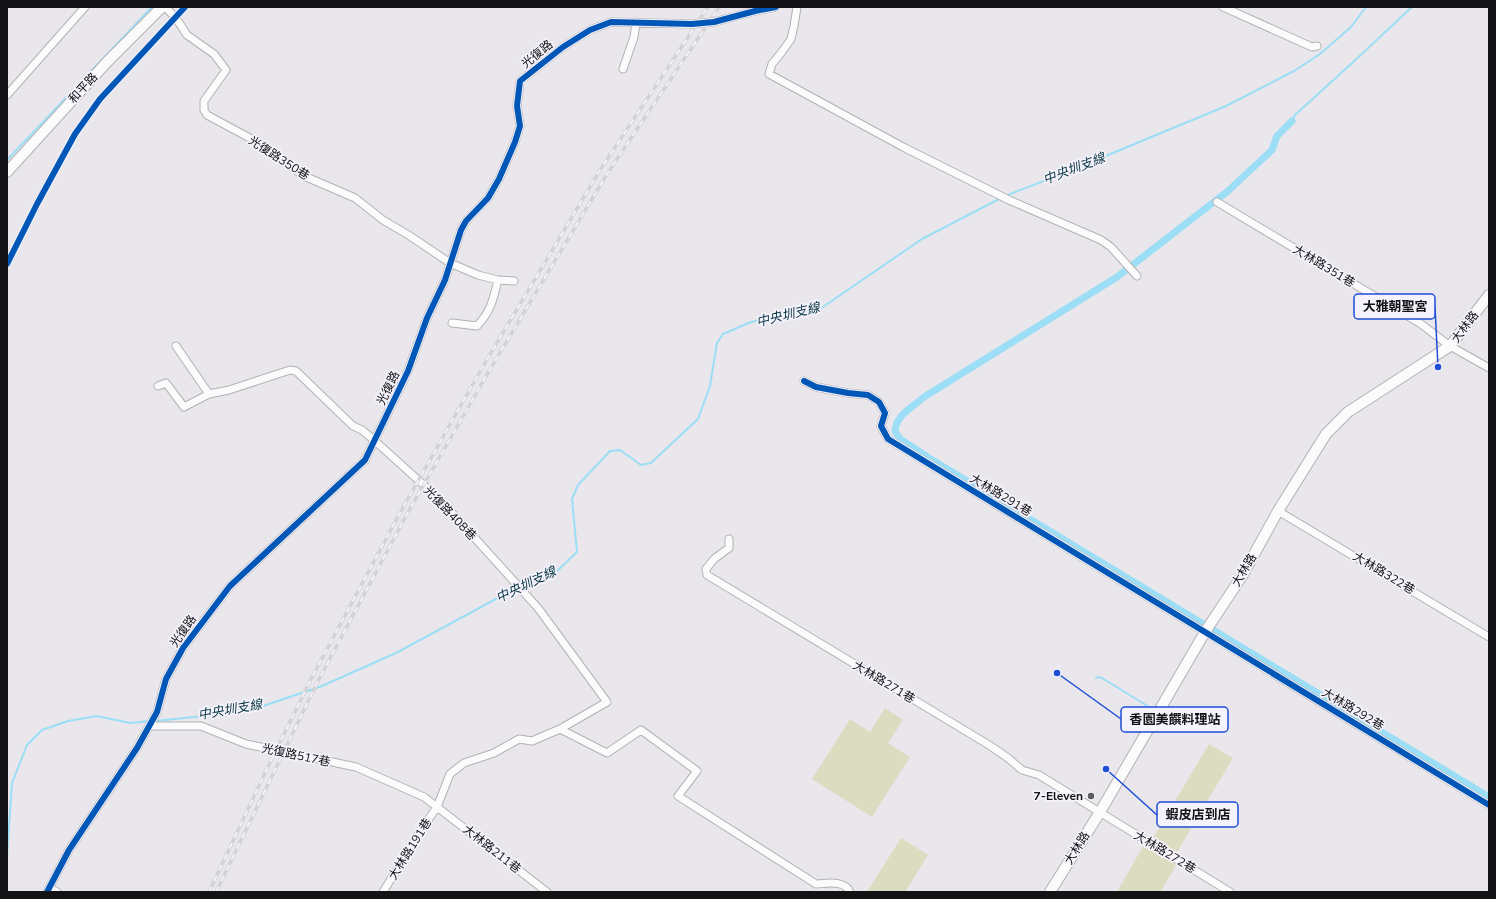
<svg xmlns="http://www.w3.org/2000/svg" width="1496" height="899" viewBox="0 0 1496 899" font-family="'Nunito Sans','Noto Sans TC',sans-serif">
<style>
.green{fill:#dcdcc1}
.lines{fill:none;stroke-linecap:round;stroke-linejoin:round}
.stream{stroke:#9bdef6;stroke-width:2}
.canal{stroke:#9bdef6;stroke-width:7}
.street-casing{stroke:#b3b1b4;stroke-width:9}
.secondary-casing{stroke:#b3b1b4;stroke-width:12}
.street{stroke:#fcfbfc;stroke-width:7}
.secondary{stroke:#fcfbfc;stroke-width:10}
.rail-casing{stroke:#d3d2d4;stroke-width:3.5}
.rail{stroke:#f5f2fb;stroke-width:2;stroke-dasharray:6;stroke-linecap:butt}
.cycleway-casing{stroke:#f5f2fb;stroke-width:8}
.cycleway{stroke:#0057b8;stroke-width:6}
.poi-dot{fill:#5e5c60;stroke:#f5f2fb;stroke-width:1.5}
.labels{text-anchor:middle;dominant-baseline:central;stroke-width:3.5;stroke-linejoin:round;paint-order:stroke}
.street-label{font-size:12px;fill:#131215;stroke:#f5f2fb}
.poi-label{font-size:12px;font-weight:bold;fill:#131215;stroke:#f5f2fb;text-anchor:end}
.water-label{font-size:13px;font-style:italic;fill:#083744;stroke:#f5f2fb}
.leader{fill:none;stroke:#1d4ed8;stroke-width:1.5}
.callout-dot{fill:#1d4ed8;stroke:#f5f2fb;stroke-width:1.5}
.callout{fill:#f5f2fb;stroke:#1d4ed8;stroke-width:1.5}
.callout-label{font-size:13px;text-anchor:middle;font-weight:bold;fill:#131215}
</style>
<rect width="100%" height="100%" fill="#e9e6ec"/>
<path class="green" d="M 885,708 L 903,720 L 888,743 L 910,757 L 872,817 L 812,779 L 850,719 L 870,732 Z
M 1209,744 L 1233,758 L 1177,852 L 1153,838 Z
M 901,838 L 928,855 L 905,892 L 867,892 Z
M 1145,843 L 1178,862 L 1161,891 L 1161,892 L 1121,892 L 1118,890 Z"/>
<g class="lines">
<path class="stream" d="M 1292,121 L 1295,115 L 1351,64 L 1412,7
M 7,160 L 152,7
M 1005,196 L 1072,170 L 1226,106 L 1294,71 L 1320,54 L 1351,27 L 1366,7
M 1096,678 L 1097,677 L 1102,678 L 1154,710
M 155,721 L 223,714 L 263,706 L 322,686 L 396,653 L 507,593 L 555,573 L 577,552 L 572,499 L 578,485 L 610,451 L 620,450 L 641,465 L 651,463 L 698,419 L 710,386 L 717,343 L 723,334 L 751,322 L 772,317 L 820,309 L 922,239 L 1001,198
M 7,856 L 12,783 L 27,745 L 42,730 L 68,721 L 97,716 L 130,723 L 150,721"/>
<path class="canal" d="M 1292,121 L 1277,136 L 1272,150 L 1228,191 L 1117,277 L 924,397 C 913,407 896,415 895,431 L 900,439 L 929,458 L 1489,797"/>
<defs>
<path id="street" d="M 165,7 L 176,18 L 187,35 L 214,54 L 226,70 L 204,101 L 204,110 L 207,115 L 259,143 L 304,176 L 355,198 L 383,220 L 410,236 L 450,263 L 478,275 L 498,280 L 514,281
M 797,7 L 794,26 L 791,39 L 781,53 L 772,64 L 769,74 L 905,148 L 1009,200 L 1101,240 L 1111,247 L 1137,276
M 1223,7 L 1312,47 L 1317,46
M 623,69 L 634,37 L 636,22
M 7,95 L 85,7
M 1217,202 L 1421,324 L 1450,346 L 1489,368
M 452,323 L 477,326 C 491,311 493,300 498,280
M 176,346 L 209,394
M 804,381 L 816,387 L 848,393 L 868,395 L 879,402 L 885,413 L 881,426 L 888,439 L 1489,805
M 158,386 L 166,383 L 184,407 L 209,394 L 229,390 L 290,370 L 296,371 L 353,426 L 362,430 L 375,441 L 427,488 L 454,515 L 538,608 L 607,702 L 560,729
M 1278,511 L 1489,637
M 729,539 L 729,548 L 714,559 L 706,569 L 707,575 L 989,745 L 1008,758 L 1022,770 L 1039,775 L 1230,892
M 150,726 L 201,726 L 246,744 L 356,767 L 424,797 L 547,892
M 49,888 L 57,892
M 47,892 L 69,850 L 137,748 L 157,712 L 166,679 L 183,648 L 230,586 L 365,460 L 408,371 L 427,318 L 445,280 L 461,230 L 466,221 L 488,198 L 499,179 L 515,142 L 520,126 L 517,106 L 520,81 L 563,47 L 590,30 L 611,22 L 692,24 L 714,22 L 755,11 L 776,7
M 383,892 L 419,833 L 437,807 L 450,774 L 464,763 L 494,753 L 519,739 L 532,741 L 560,729 L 607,753 L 641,730 L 697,771 L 678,796 L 816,884 C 828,883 844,880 850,892"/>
<path id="secondary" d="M 7,172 L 107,62 L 162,7
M 1050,892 L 1100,812 L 1205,632 L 1242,576 L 1278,511 L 1326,434 L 1348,412 L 1450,346 L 1489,295"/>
</defs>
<use href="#street" class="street-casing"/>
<use href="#secondary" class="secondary-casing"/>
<use href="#street" class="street"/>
<use href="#secondary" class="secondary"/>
<defs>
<path id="rail" d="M 209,892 L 264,775 L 311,679 L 401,511 L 482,368 L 600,170 L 708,7
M 216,892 L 318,681 L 407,514 L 489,371 L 607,174 L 719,7"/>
</defs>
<use href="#rail" class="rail-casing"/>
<use href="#rail" class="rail"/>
<defs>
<path id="cycleway" d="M 7,264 L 37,204 L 75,134 L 100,99 L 185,7
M 804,381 L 816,387 L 848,393 L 868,395 L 879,402 L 885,413 L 881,426 L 888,439 L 1489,805
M 47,892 L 69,850 L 137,748 L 157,712 L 166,679 L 183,648 L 230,586 L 365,460 L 408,371 L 427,318 L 445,280 L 461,230 L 466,221 L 488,198 L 499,179 L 515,142 L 520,126 L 517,106 L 520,81 L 563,47 L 590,30 L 611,22 L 692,24 L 714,22 L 755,11 L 776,7"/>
</defs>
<use href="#cycleway" class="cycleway-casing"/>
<use href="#cycleway" class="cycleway"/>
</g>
<circle class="poi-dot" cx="1091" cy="796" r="4"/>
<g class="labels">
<g class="street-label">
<text transform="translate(537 54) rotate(-39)">光復路</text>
<text transform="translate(83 88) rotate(-47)">和平路</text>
<text transform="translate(279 158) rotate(33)">光復路350巷</text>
<text transform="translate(1324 266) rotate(31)">大林路351巷</text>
<text transform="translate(1465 327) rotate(-53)">大林路</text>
<text transform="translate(388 388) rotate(-64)">光復路</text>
<text transform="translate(1001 495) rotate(31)">大林路291巷</text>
<text transform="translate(450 513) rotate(46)">光復路408巷</text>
<text transform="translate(1244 570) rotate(-59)">大林路</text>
<text transform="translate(1384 573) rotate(31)">大林路322巷</text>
<text transform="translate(183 631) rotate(-55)">光復路</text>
<text transform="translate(884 682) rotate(31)">大林路271巷</text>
<text transform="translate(1353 709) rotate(31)">大林路292巷</text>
<text transform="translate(296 755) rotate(12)">光復路517巷</text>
<text transform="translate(1077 848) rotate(-58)">大林路</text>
<text transform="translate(410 849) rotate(-58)">大林路191巷</text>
<text transform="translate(492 849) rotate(38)">大林路211巷</text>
<text transform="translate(1165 852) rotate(31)">大林路272巷</text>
</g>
<g class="poi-label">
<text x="1083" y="796">7-Eleven</text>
</g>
<g class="water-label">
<text transform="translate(1074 169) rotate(-21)">中央圳支線</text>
<text transform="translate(788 315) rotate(-14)">中央圳支線</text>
<text transform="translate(526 585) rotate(-26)">中央圳支線</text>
<text transform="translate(230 710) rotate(-10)">中央圳支線</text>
</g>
</g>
<path class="leader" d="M1438 367L1435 307M1057 673L1121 719M1106 769L1157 815"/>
<g class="callout-dot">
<circle cx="1438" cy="367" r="4"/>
<circle cx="1057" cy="673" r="4"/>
<circle cx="1106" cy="769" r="4"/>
</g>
<g class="callout">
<rect x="1354" y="294" width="81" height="25" rx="4"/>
<rect x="1121" y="707" width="107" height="25" rx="4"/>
<rect x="1157" y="802" width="81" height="25" rx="4"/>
</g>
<g class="callout-label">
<text x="1395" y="311">大雅朝聖宮</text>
<text x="1175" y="724">香園美饌料理站</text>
<text x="1198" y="819">蝦皮店到店</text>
</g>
<rect width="1496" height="899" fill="none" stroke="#131215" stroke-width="16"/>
</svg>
